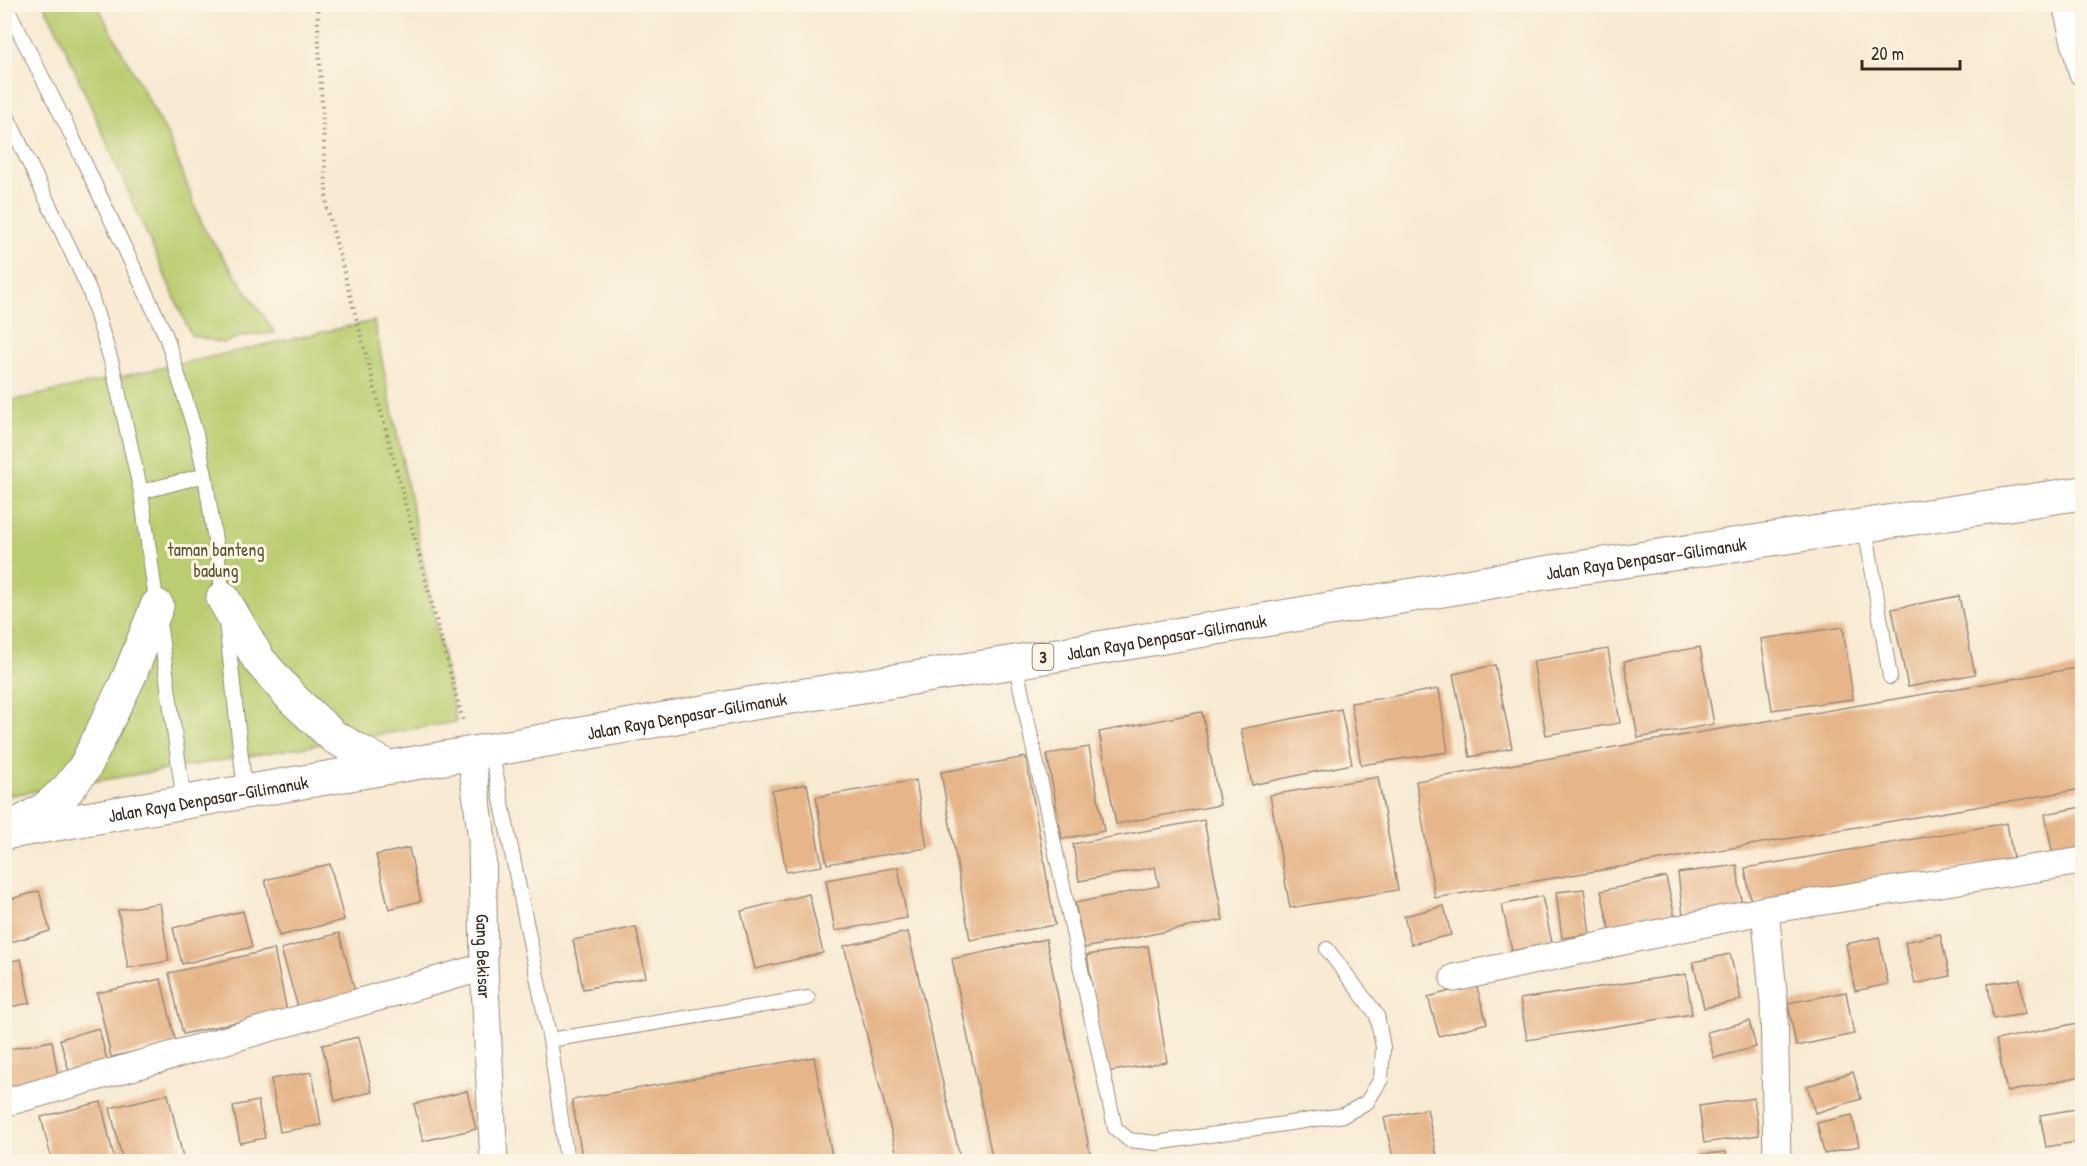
<svg xmlns="http://www.w3.org/2000/svg" width="2087" height="1166" viewBox="0 0 2087 1166" font-family="'Patrick Hand',sans-serif">
<style>
.green{fill:#bbcd71;stroke:#7b7c48;stroke-width:1.5}
.building{fill:#e6b68a}
.lines{fill:none;stroke-linecap:round;stroke-linejoin:round}
.lane-casing{stroke:#9a8a78;stroke-width:16}
.street-casing{stroke:#9a8a78;stroke-width:29}
.highway-casing{stroke:#9a8a78;stroke-width:35}
.path{stroke:#9a8a78;stroke-width:4;stroke-dasharray:1.5 4.5;stroke-linecap:butt}
.lane{stroke:#fff;stroke-width:14}
.street{stroke:#fff;stroke-width:27}
.highway{stroke:#fff;stroke-width:33}
.labels{text-anchor:middle;dominant-baseline:central;stroke-width:6;stroke-linejoin:round;paint-order:stroke}
.shield{fill:#fcf5e5;stroke:#75675a;stroke-width:1.5}
.shield-label{font-size:16px;font-weight:bold;fill:#3b2a1e}
.park-label{font-size:18px;fill:#5b5333;stroke:#fcf5e5}
.street-label{font-size:18px;fill:#3b2a1e;stroke:#fcf5e5}
</style>
<rect width="100%" height="100%" fill="#fcf5e5"/>
<filter id="ink" filterUnits="userSpaceOnUse"><feTurbulence type="fractalNoise" baseFrequency=".0167" numOctaves="2"/><feDisplacementMap in="SourceGraphic" scale="12" xChannelSelector="R" yChannelSelector="G"/><feConvolveMatrix kernelMatrix="1 2 1 2 8 2 1 2 1" color-interpolation-filters="sRGB"/></filter>
<filter id="wash" filterUnits="userSpaceOnUse"><feTurbulence type="fractalNoise" baseFrequency=".008" numOctaves="4" result="noise"/><feDisplacementMap in="SourceGraphic" scale="24" xChannelSelector="R" yChannelSelector="G"/><feGaussianBlur stdDeviation="1.35" result="paint"/><feColorMatrix in="noise" values="0 0 0 0 0 0 0 0 0 0 0 0 0 0 0 0 0 1.4 0 .05"/><feComposite in="paint" operator="in"/></filter>
<g filter="url(#wash)">
<rect width="100%" height="100%" fill="#f8ead3"/>
<path class="green" d="M 44,5 L 97,5 L 169,138 L 204,229 L 275,333 L 243,336 L 223,343 L 191,335 L 60,36 Z
M 374,321 L 456,722 L 5,796 L 5,402 Z"/>
<g id="blocks">
<path class="building" d="M 1959,596 L 1975,674 L 1908,687 L 1892,609 Z
M 1843,627 L 1853,699 L 1772,710 L 1761,639 Z
M 1700,647 L 1714,724 L 1638,738 L 1624,661 Z
M 1608,649 L 1620,723 L 1546,735 L 1533,661 Z
M 1495,665 L 1512,748 L 1470,757 L 1453,674 Z
M 2082,667 L 2082,789 L 1435,898 L 1416,781 Z
M 1439,689 L 1448,752 L 1361,765 L 1351,703 Z
M 1341,709 L 1352,764 L 1252,785 L 1241,729 Z
M 1202,712 L 1220,805 L 1116,824 L 1099,732 Z
M 1089,747 L 1104,831 L 1062,839 L 1047,754 Z
M 1026,757 L 1055,925 L 970,940 L 941,772 Z
M 1378,777 L 1398,890 L 1290,908 L 1270,795 Z
M 916,780 L 927,848 L 827,864 L 816,797 Z
M 807,784 L 822,866 L 786,872 L 772,791 Z
M 2082,807 L 2082,852 L 2053,857 L 2045,814 Z
M 1204,820 L 1223,920 L 1084,948 L 1075,903 L 1159,886 L 1155,867 L 1079,881 L 1073,844 Z
M 2007,823 L 2013,858 L 1751,903 L 1745,868 Z
M 409,848 L 421,901 L 389,909 L 376,855 Z
M 330,864 L 344,920 L 279,936 L 265,880 Z
M 1737,865 L 1742,908 L 1683,915 L 1678,873 Z
M 898,867 L 907,918 L 835,931 L 826,880 Z
M 1666,877 L 1676,922 L 1611,936 L 1601,891 Z
M 1584,889 L 1590,934 L 1562,938 L 1556,892 Z
M 39,891 L 50,931 L 4,944 L 4,901 Z
M 809,894 L 823,953 L 755,969 L 741,911 Z
M 1542,896 L 1552,943 L 1512,951 L 1502,905 Z
M 160,903 L 169,961 L 128,968 L 118,910 Z
M 1444,906 L 1451,935 L 1411,944 L 1404,916 Z
M 243,911 L 252,947 L 182,964 L 173,928 Z
M 636,927 L 646,977 L 583,989 L 573,940 Z
M 908,932 L 961,1162 L 899,1162 L 844,946 Z
M 339,933 L 355,991 L 298,1007 L 281,949 Z
M 1940,934 L 1950,976 L 1915,984 L 1905,942 Z
M 1879,937 L 1888,984 L 1855,991 L 1846,944 Z
M 1046,939 L 1092,1162 L 993,1162 L 952,959 Z
M 1148,946 L 1167,1062 L 1106,1072 L 1087,955 Z
M 274,949 L 287,1011 L 183,1034 L 169,973 Z
M 1730,954 L 1741,1000 L 1704,1008 L 1693,962 Z
M 21,959 L 30,1003 L 4,1008 L 4,963 Z
M 1686,974 L 1692,1014 L 1527,1040 L 1520,999 Z
M 161,979 L 176,1043 L 111,1057 L 97,993 Z
M 2020,979 L 2025,1014 L 1993,1019 L 1988,984 Z
M 1476,984 L 1487,1023 L 1439,1036 L 1428,997 Z
M 1846,992 L 1854,1034 L 1796,1046 L 1788,1003 Z
M 1749,1021 L 1756,1047 L 1714,1058 L 1707,1032 Z
M 2078,1023 L 2082,1044 L 2082,1076 L 2007,1092 L 1996,1040 Z
M 99,1028 L 109,1068 L 71,1078 L 60,1039 Z
M 359,1037 L 372,1092 L 335,1101 L 322,1045 Z
M 52,1041 L 59,1082 L 4,1092 L 4,1050 Z
M 814,1057 L 833,1162 L 583,1162 L 572,1100 Z
M 312,1072 L 321,1125 L 280,1132 L 271,1079 Z
M 1853,1072 L 1861,1099 L 1815,1113 L 1807,1086 Z
M 467,1091 L 476,1129 L 423,1141 L 414,1104 Z
M 168,1094 L 183,1157 L 164,1162 L 123,1162 L 110,1108 Z
M 1754,1098 L 1759,1135 L 1704,1143 L 1699,1106 Z
M 258,1101 L 265,1138 L 240,1143 L 233,1106 Z
M 101,1102 L 115,1162 L 52,1162 L 41,1117 Z
M 2082,1108 L 2082,1141 L 2046,1147 L 2040,1115 Z
M 1427,1109 L 1438,1162 L 1394,1162 L 1384,1118 Z
M 1852,1115 L 1859,1146 L 1824,1154 L 1817,1123 Z
M 1726,1152 L 1727,1162 L 1696,1162 L 1695,1155 Z"/>
</g>
</g>
<g filter="url(#ink)">
<use href="#blocks" fill-opacity="0" stroke="#9a8a78" stroke-width="1.5"/>
<g class="lines">
<defs>
<path id="lane" d="M 5,4 L 70,132 L 166,336 L 196,434 L 205,475 L 224,600
M 4,110 L 89,289 L 112,364 L 141,492 L 184,802
M 141,492 L 205,475
M 1865,526 L 1890,677
M 226,622 L 245,792
M 1015,662 L 1115,1128 L 1129,1140 L 1156,1143 L 1344,1115 L 1367,1102 L 1381,1079 L 1383,1047 L 1377,1015 L 1327,949
M 491,750 L 550,1040 L 567,1162
M 550,1040 L 808,998"/>
<g id="street">
<path d="M 2066,4 L 2082,72"/>
<path id="s1" d="M 471,753 L 482,840 L 484,967 L 494,1162"/>
<path d="M 1765,910 L 1774,1003 L 1777,1162"/>
<path d="M 1454,978 L 1765,910 L 2082,861"/>
<path d="M 4,1103 L 484,967"/>
</g>
<g id="highway">
<path d="M 223,598 L 259,660 L 294,700 L 334,737 L 388,767"/>
<path d="M 17,825 L 45,809 L 67,790 L 85,767 L 129,677 L 157,606"/>
<path id="s2" d="M 4,833 L 491,750 L 754,703 L 1015,662 L 1544,573 L 2082,493"/>
</g>
</defs>
<use href="#lane" class="lane-casing"/>
<use href="#street" class="street-casing"/>
<use href="#highway" class="highway-casing"/>
<path class="path" d="M 317,4 L 327,208 L 463,721"/>
<use href="#lane" class="lane"/>
<use href="#street" class="street"/>
<use href="#highway" class="highway"/>
</g>
</g>
<g class="labels">
<rect class="shield" x="1032.5" y="644" width="21" height="26" rx="4.5"/>
<g class="shield-label">
<text x="1043" y="657">3</text>
</g>
<g class="park-label">
<text x="216" y="549">taman banteng<tspan x="216" dy="21">badung</tspan></text>
</g>
<g class="street-label">
<text stroke="none"><textPath href="#s2" startOffset="1665">Jalan Raya Denpasar-Gilimanuk</textPath></text>
<text stroke="none"><textPath href="#s2" startOffset="1179">Jalan Raya Denpasar-Gilimanuk</textPath></text>
<text stroke="none"><textPath href="#s2" startOffset="693">Jalan Raya Denpasar-Gilimanuk</textPath></text>
<text stroke="none"><textPath href="#s2" startOffset="207">Jalan Raya Denpasar-Gilimanuk</textPath></text>
<text stroke="none"><textPath href="#s1" startOffset="204">Gang Bekisar</textPath></text>
</g>
</g>
<rect width="2087" height="1166" fill="none" stroke="#fcf5e5" stroke-width="24"/>
<path d="M1862 60v9h98v-9" fill="none" stroke="#3b2a1e" stroke-width="3"/>
<text x="1871" y="60" font-size="18" fill="#3b2a1e" stroke="#fcf5e5" stroke-width="4.5" paint-order="stroke">20 m</text>
</svg>
